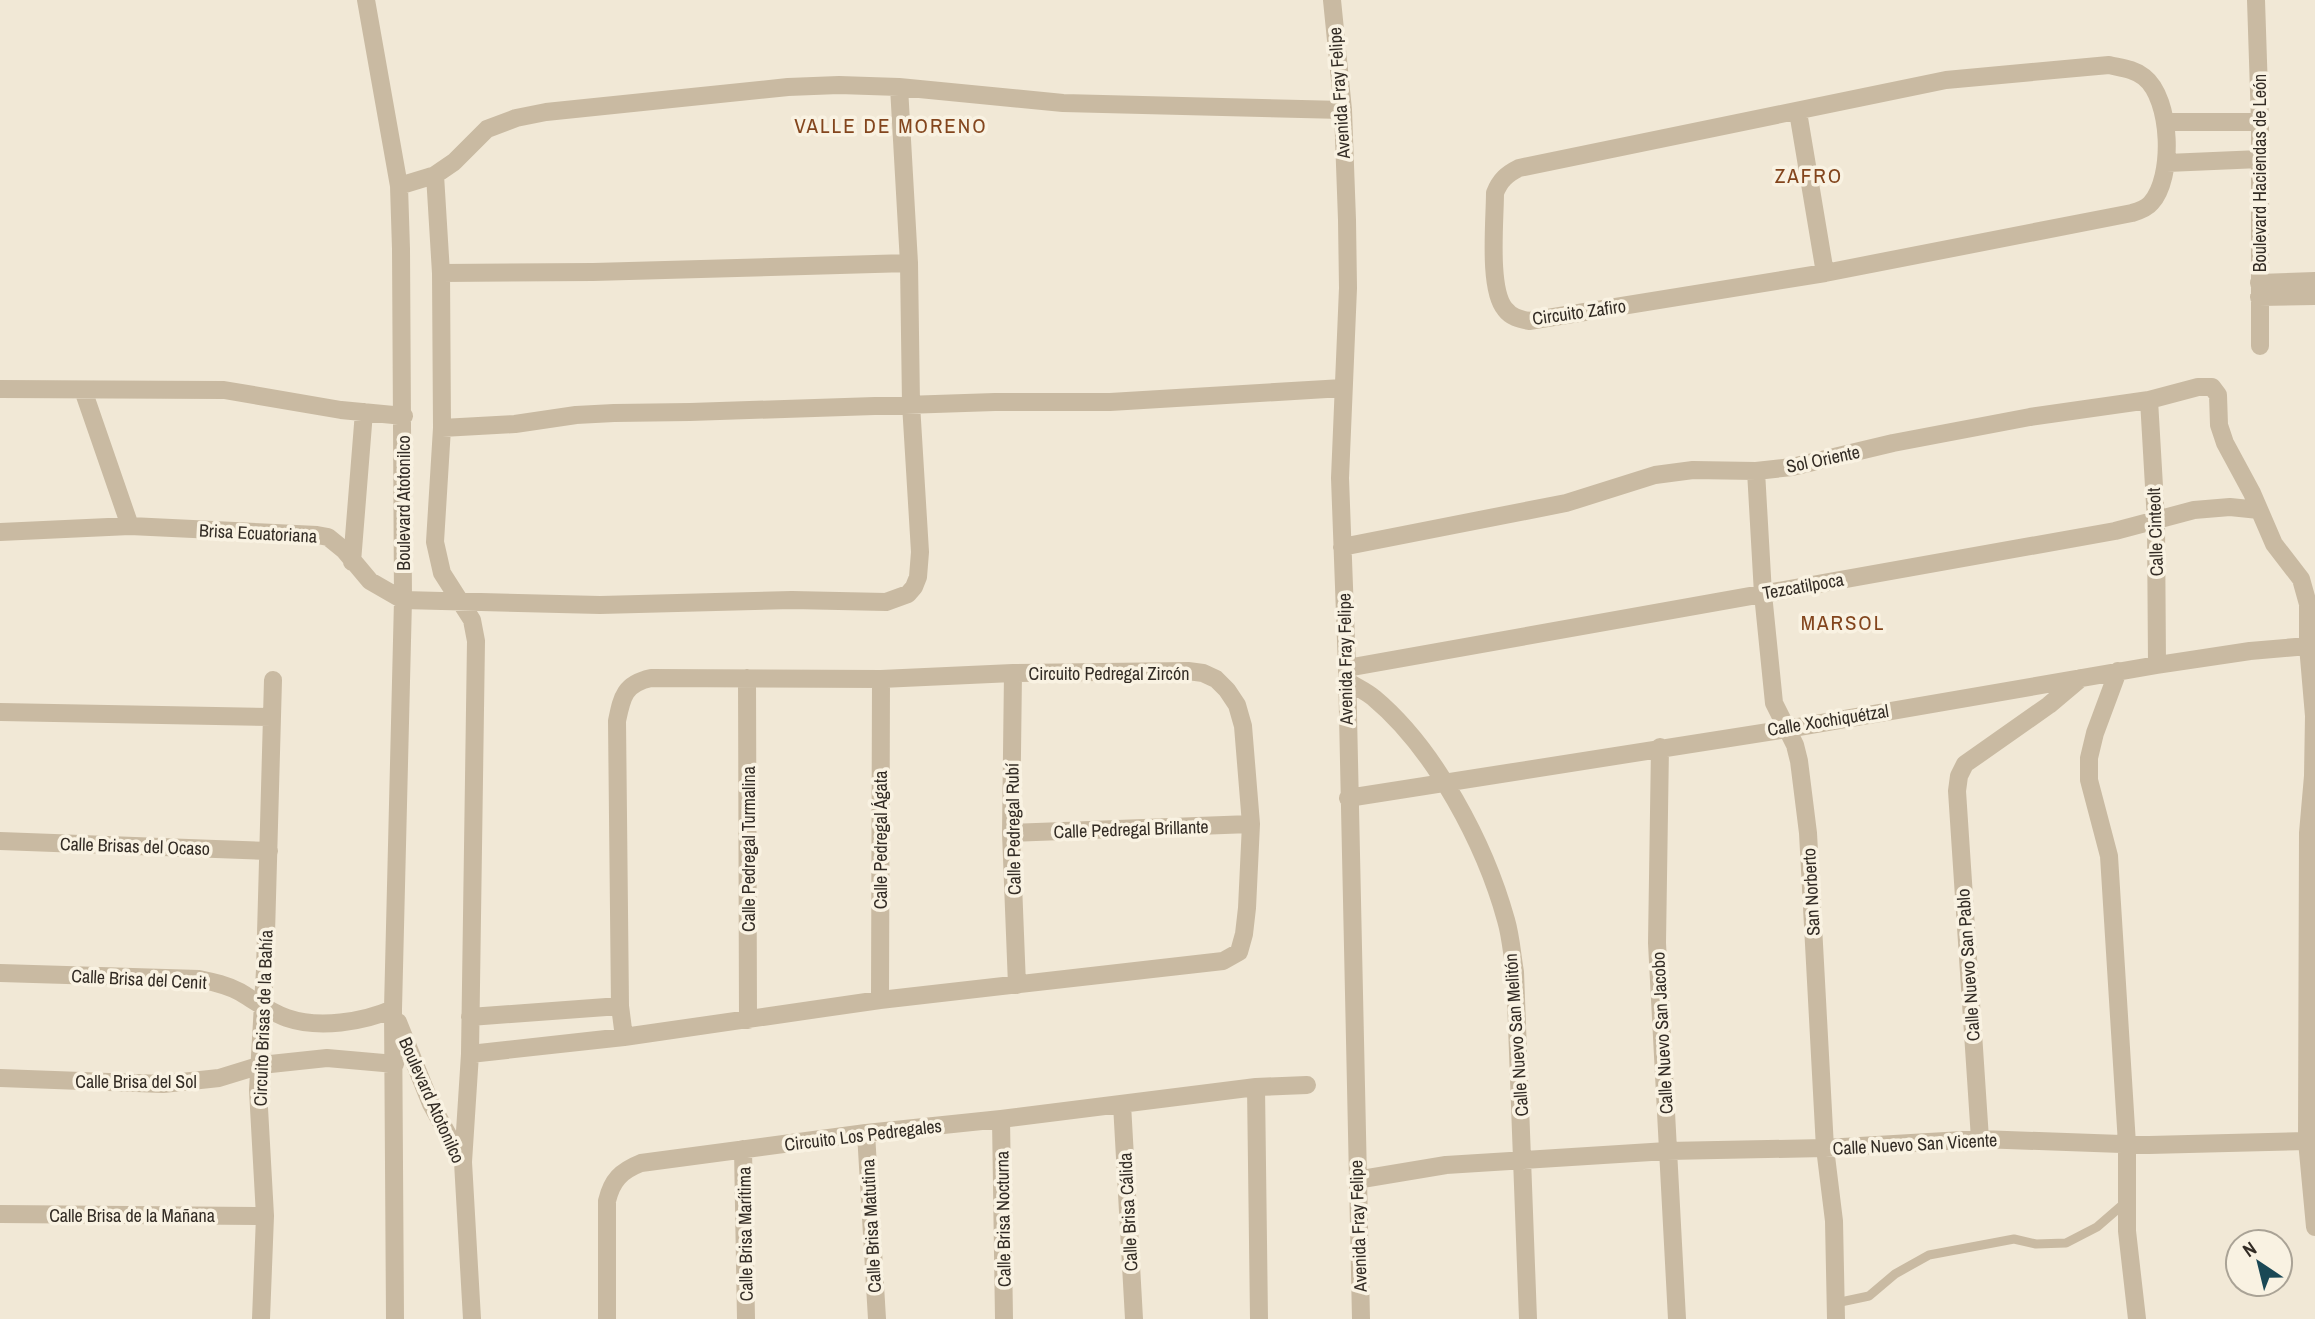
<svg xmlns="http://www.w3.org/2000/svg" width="2315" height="1319" viewBox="0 0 2315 1319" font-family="'Archivo Narrow',sans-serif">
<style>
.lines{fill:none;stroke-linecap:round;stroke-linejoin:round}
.lane{stroke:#c9baa2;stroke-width:9}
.street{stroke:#c9baa2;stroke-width:18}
.labels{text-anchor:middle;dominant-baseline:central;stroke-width:7;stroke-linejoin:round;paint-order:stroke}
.street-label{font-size:18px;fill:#332c25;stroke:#f9f2e2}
.quarter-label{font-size:21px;letter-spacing:2px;fill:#83451d;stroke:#f9f2e2}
</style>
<rect width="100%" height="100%" fill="#f1e8d6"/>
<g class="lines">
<path class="lane" d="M 1836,1303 L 1869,1296 L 1895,1274 L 1929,1255 L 2014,1239 L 2036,1244 L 2066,1243 L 2097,1227 L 2127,1201"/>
<path class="street" d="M 366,0 L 399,186 L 401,249 L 403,600 L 393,1009 L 395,1319
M 1332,0 L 1343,110 L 1347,220 L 1348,288 L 1340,478 L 1347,668 L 1361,1319
M 2256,0 L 2260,122 L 2260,346
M 2109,65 C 2122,68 2134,69 2144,77 C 2172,99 2174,178 2151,203 C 2147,208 2139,211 2132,213 L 1825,273 L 1529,321 C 1519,319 1511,317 1505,309 C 1488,289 1495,220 1495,193 C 1500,180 1507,174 1519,168 L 1946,80 Z
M 1798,112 L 1825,273
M 2165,122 L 2260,122
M 2167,163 L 2260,159
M 435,175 L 441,273 L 442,428 L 435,542 L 442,573 L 472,620 L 476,641 L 470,1054 L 463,1162
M 399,186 L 435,175 L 454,162 L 487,129 L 516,118 L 546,112 L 788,87 L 839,85 L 899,87 L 1063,103 L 1343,110
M 441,273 L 593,272 L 909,263
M 2259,283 L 2315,281
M 2259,297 L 2315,296
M 0,389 L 224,390 L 341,410 L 404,416
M 83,390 L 130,526
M 2149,400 L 2156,521 L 2157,665
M 442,428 L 515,424 L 576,415 L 614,413 L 690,412 L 995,402 L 1110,402 L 1343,388
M 1756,471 L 1763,594 L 1774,703 L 1795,745 L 1799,761 L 1808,833 L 1825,1148 L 1834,1221 L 1836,1319
M 0,532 L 130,526 L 317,535 L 328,537 L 344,550 L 370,581 L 403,600 L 600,605 L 792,600 L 886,602 L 908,594 L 914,587 L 918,577 L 920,552 L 911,404 L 909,263 L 899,87
M 1342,547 L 1566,503 L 1655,475 L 1693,470 L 1756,471 L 1792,467 L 1893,443 L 2030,417 L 2149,400 L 2198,387 L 2212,387 L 2218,395 L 2219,425 L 2225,443 L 2252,493 L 2274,544 L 2301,579 L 2308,604 L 2308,646 L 2314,716 L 2313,776 L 2308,833 L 2307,1141 L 2315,1227
M 352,562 L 364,412
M 1347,668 L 2115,531 L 2194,510 L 2230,507 L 2259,510
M 2118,671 L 2095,733 L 2089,758 L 2089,780 L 2109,856 L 2127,1144 L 2127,1231 L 2137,1319
M 1013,673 L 1011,833 L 1017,985
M 747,678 L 748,1020
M 1347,681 C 1356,687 1366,691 1374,698 C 1435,749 1485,844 1506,920 C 1511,937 1512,955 1515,972 L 1528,1319
M 0,712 L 272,717
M 1660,747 L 1657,943 L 1677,1319
M 1348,798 L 1787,729 L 2157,665 L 2250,651 L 2308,646
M 1011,833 L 1251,824
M 0,841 L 269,851
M 0,973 L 199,979 C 213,982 227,985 240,992 C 255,1001 270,1012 287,1018 C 319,1029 363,1022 393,1009
M 880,1000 L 881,679
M 470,1017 L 620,1006
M 398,1022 L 431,1104 L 463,1162 L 472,1319
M 470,1054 L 624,1037 L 880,1000 L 1223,961 L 1239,952 L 1244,934 L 1247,908 L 1251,824 L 1243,726 L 1237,705 L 1227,690 L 1216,679 L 1203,673 L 1188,671 L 1013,673 L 881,679 L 651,678 C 624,684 622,697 617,721 L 620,1006 L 624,1037
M 0,1078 L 163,1084 L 219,1078 L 261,1065 L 327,1058 L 395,1064
M 1256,1087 L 1259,1319
M 1122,1104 L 1134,1319
M 1001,1119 L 1004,1319
M 866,1133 L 877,1319
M 1980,1139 L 1957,791 L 1959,776 L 1965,764 L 2049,705 L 2081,678
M 743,1149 L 746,1319
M 1356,1180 L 1446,1165 L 1667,1151 L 1825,1148 L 1980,1139 L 2149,1145 L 2307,1141
M 0,1214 L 265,1216
M 261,1319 L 265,1216 L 258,1090 L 265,970 L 273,680
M 607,1319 L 607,1201 C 612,1180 621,1171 641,1163 L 866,1133 L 1001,1119 L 1256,1087 L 1307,1085"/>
</g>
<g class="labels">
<g class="street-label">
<text transform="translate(1339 93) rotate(-94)">Avenida Fray Felipe</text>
<text transform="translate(2259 173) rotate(-90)">Boulevard Haciendas de León</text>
<text transform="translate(1579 312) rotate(-8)">Circuito Zafiro</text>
<text transform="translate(1823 459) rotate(-12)">Sol Oriente</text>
<text transform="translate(403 503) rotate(-90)">Boulevard Atotonilco</text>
<text transform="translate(2155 532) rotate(-92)">Calle Cinteolt</text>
<text transform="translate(258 533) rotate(3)">Brisa Ecuatoriana</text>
<text transform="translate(1803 586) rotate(-10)">Tezcatilpoca</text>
<text transform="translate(1345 659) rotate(-91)">Avenida Fray Felipe</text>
<text x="1109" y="673">Circuito Pedregal Zircón</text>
<text transform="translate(1828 720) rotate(-9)">Calle Xochiquétzal</text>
<text transform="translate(1013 829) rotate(-91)">Calle Pedregal Rubí</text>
<text transform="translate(1131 829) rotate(-2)">Calle Pedregal Brillante</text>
<text transform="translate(880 840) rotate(-90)">Calle Pedregal Ágata</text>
<text transform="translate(135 846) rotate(2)">Calle Brisas del Ocaso</text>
<text transform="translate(748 849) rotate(-90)">Calle Pedregal Turmalina</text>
<text transform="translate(1811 892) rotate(-93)">San Norberto</text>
<text transform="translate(1968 965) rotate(-94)">Calle Nuevo San Pablo</text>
<text transform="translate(139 979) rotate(3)">Calle Brisa del Cenit</text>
<text transform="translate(263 1018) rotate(-88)">Circuito Brisas de la Bahía</text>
<text transform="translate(1662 1033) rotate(-93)">Calle Nuevo San Jacobo</text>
<text transform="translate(1516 1035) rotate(-94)">Calle Nuevo San Melitón</text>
<text x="136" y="1081">Calle Brisa del Sol</text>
<text transform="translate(432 1100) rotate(66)">Boulevard Atotonilco</text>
<text transform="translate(863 1135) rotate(-7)">Circuito Los Pedregales</text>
<text transform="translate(1915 1144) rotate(-3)">Calle Nuevo San Vicente</text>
<text transform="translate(1128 1212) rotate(-93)">Calle Brisa Cálida</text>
<text x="132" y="1215">Calle Brisa de la Mañana</text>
<text transform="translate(1003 1219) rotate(-91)">Calle Brisa Nocturna</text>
<text transform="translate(871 1226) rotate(-93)">Calle Brisa Matutina</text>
<text transform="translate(1358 1226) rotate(-92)">Avenida Fray Felipe</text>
<text transform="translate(745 1234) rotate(-91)">Calle Brisa Marítima</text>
</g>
<g class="quarter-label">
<text x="891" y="125">VALLE DE MORENO</text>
<text x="1809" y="175">ZAFRO</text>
<text x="1843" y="622">MARSOL</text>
</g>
</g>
<g transform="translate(2259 1263) rotate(325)"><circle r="33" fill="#f9f2e2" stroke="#aaa396" stroke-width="2"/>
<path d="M0-5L12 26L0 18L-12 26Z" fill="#1a4855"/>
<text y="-10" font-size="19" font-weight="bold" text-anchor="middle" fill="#332c25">N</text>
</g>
</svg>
